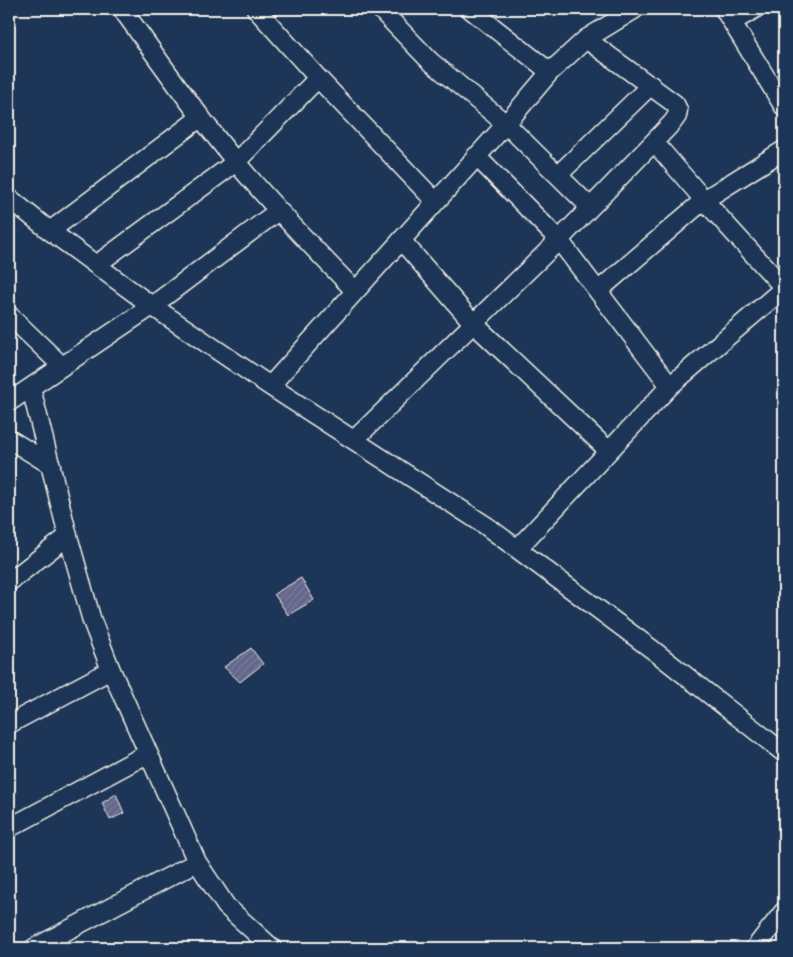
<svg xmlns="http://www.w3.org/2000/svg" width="793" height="957" viewBox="0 0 793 957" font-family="Kalam,sans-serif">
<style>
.building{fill:url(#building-hatch);stroke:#f4f1e8}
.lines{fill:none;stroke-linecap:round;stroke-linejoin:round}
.street-casing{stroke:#f4f1e8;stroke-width:21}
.street{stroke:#1d3557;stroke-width:18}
</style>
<defs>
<pattern id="building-hatch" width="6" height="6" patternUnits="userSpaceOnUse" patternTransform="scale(1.25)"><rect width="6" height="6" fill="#64668b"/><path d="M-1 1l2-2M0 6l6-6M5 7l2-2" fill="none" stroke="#7b7c9b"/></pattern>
</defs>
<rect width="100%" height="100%" fill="#1d3557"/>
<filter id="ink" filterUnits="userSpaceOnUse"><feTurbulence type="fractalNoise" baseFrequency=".02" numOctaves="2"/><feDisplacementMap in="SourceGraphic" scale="10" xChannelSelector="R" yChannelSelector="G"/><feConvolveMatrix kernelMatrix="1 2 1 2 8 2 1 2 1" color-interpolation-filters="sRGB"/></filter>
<g filter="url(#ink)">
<path class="building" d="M 301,578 L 314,600 L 288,615 L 274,594 Z
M 251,648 L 263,664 L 240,682 L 224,667 Z
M 116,794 L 124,813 L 110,820 L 102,803 Z"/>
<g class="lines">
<defs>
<path id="street" d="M 122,9 C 159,60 195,113 236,162 C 273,207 315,249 355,291
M 256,9 L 318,78 L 435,201
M 380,9 L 430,61 L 506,124 L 590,207
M 470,9 L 550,72
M 724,9 L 784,107
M 732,22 L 755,9
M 654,142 L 704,200 L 784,288
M 476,156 L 559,240 L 670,386
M 558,175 L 651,85
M 9,198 L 50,231 L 152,306 L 270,386 L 485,525 L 653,650 L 784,753
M 50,231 L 201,117
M 401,240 L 474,324 L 609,451
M 96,265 L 236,162 L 318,78
M 598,291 L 704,200 L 784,150
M 9,315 L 62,366
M 270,386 L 506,124 L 550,72 L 586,39 L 635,9
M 31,388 L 68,536 L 92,621 L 111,670 L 197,862 L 226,906 L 272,948
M 9,402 L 152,306 L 278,211
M 9,439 L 51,465
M 354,440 L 559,240 L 672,123 L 677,116 L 678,110 L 675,104 L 586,39
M 517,549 L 670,386 L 784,288
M 9,582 L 68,536
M 9,724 L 111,670
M 9,828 L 147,754
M 34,948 L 197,862
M 755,948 L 784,911"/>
</defs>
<use href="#street" class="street-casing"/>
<use href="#street" class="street"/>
</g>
</g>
<rect width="793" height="957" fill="none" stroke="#1d3557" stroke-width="30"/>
<rect x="15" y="15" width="763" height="927" fill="none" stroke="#f4f1e8" stroke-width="2" filter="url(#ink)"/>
</svg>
